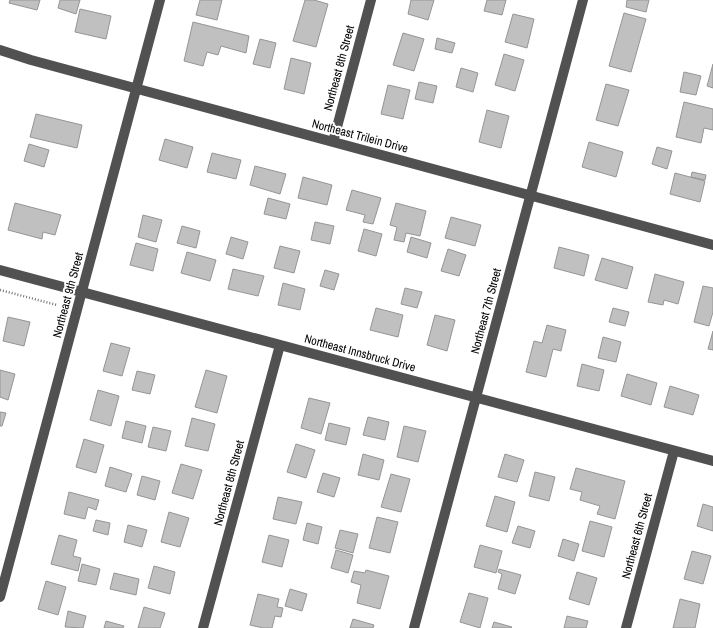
<svg xmlns="http://www.w3.org/2000/svg" width="713" height="628" viewBox="0 0 713 628" font-family="'Archivo Narrow',sans-serif">
<style>
.building{fill:#c0c0c0;stroke:#959595}
.lines{fill:none;stroke-linecap:round;stroke-linejoin:round}
.path{stroke:#737373;stroke-width:2.5;stroke-dasharray:1 2;stroke-linecap:butt}
.minor{stroke:#515151;stroke-width:10}
.labels{text-anchor:middle;dominant-baseline:central;stroke-width:4;stroke-linejoin:round;paint-order:stroke}
.street-label{font-size:12px;fill:#000;stroke:#fff}
</style>
<rect width="100%" height="100%" fill="#fff"/>
<path class="building" d="M 10,0 L 40,0 L 37,10 L 9,3 Z
M 60,0 L 80,0 L 76,14 L 58,8 Z
M 200,0 L 222,0 L 217,20 L 196,15 Z
M 305,0 L 314,0 L 328,4 L 316,47 L 293,41 Z
M 411,0 L 434,0 L 428,20 L 408,14 Z
M 487,0 L 506,0 L 502,15 L 484,11 Z
M 627,0 L 649,0 L 646,12 L 626,7 Z
M 80,9 L 111,16 L 106,39 L 75,32 Z
M 624,13 L 646,19 L 631,72 L 609,66 Z
M 513,14 L 534,19 L 527,48 L 505,42 Z
M 193,22 L 249,36 L 246,53 L 221,46 L 218,55 L 207,52 L 203,66 L 184,61 Z
M 403,33 L 424,39 L 414,71 L 393,65 Z
M 437,38 L 455,43 L 452,53 L 435,49 Z
M 260,39 L 276,43 L 270,68 L 253,64 Z
M 504,54 L 524,60 L 515,91 L 495,85 Z
M 291,58 L 311,63 L 304,94 L 284,89 Z
M 713,64 L 713,88 L 707,86 Z
M 461,68 L 478,73 L 473,92 L 456,87 Z
M 684,72 L 701,76 L 696,95 L 680,92 Z
M 419,82 L 437,86 L 433,103 L 415,99 Z
M 606,84 L 629,90 L 618,126 L 596,120 Z
M 388,85 L 410,90 L 403,119 L 381,114 Z
M 684,102 L 713,109 L 713,130 L 704,128 L 701,143 L 676,137 Z
M 487,110 L 509,116 L 501,148 L 479,142 Z
M 36,114 L 82,125 L 77,148 L 30,137 Z
M 165,139 L 193,147 L 187,168 L 159,160 Z
M 589,142 L 623,152 L 616,177 L 582,167 Z
M 29,144 L 49,150 L 44,167 L 24,161 Z
M 657,147 L 672,151 L 667,169 L 652,164 Z
M 212,153 L 241,160 L 236,179 L 207,172 Z
M 255,166 L 286,174 L 280,194 L 250,185 Z
M 692,172 L 706,175 L 705,180 L 691,177 Z
M 675,173 L 705,181 L 700,202 L 670,194 Z
M 303,177 L 332,185 L 327,205 L 298,198 Z
M 352,190 L 381,198 L 373,224 L 363,222 L 365,215 L 346,210 Z
M 268,198 L 290,204 L 286,219 L 264,214 Z
M 15,203 L 61,215 L 55,235 L 43,232 L 42,239 L 8,230 Z
M 396,203 L 426,211 L 420,236 L 406,233 L 404,242 L 394,240 L 397,227 L 390,225 Z
M 143,215 L 162,220 L 156,242 L 138,237 Z
M 451,217 L 481,225 L 475,246 L 445,238 Z
M 315,222 L 334,226 L 330,244 L 311,240 Z
M 182,226 L 200,231 L 196,248 L 177,243 Z
M 364,229 L 382,234 L 376,256 L 358,251 Z
M 231,237 L 248,242 L 243,259 L 226,254 Z
M 411,237 L 431,243 L 427,258 L 407,252 Z
M 136,243 L 158,249 L 153,271 L 130,265 Z
M 280,246 L 300,251 L 294,273 L 274,268 Z
M 559,247 L 589,255 L 584,276 L 554,268 Z
M 448,249 L 466,255 L 459,276 L 441,271 Z
M 187,252 L 216,260 L 210,281 L 181,273 Z
M 602,258 L 633,267 L 627,289 L 595,280 Z
M 233,269 L 264,276 L 258,296 L 228,289 Z
M 325,270 L 339,274 L 334,290 L 320,286 Z
M 655,274 L 684,282 L 678,304 L 664,300 L 663,305 L 648,302 Z
M 283,283 L 305,289 L 300,310 L 278,305 Z
M 703,286 L 713,288 L 713,312 L 709,326 L 694,322 Z
M 405,288 L 422,292 L 417,308 L 401,304 Z
M 376,308 L 403,315 L 398,337 L 370,330 Z
M 613,308 L 629,312 L 625,326 L 609,322 Z
M 435,315 L 455,320 L 447,351 L 427,345 Z
M 8,317 L 30,322 L 24,346 L 3,341 Z
M 547,325 L 566,330 L 561,351 L 553,349 L 546,377 L 526,372 L 534,341 L 542,343 Z
M 713,331 L 713,350 L 708,349 Z
M 603,337 L 621,342 L 616,362 L 598,358 Z
M 111,343 L 130,348 L 122,376 L 103,371 Z
M 582,364 L 604,370 L 599,391 L 577,386 Z
M 0,370 L 15,374 L 8,400 L 0,397 Z
M 206,370 L 227,376 L 217,413 L 195,407 Z
M 137,371 L 155,375 L 150,394 L 132,390 Z
M 627,374 L 657,383 L 651,405 L 621,396 Z
M 670,386 L 699,395 L 693,415 L 664,407 Z
M 98,390 L 119,396 L 111,426 L 90,420 Z
M 309,398 L 330,403 L 321,434 L 301,428 Z
M 0,412 L 6,413 L 2,426 L 0,426 Z
M 368,417 L 389,422 L 385,440 L 363,435 Z
M 192,418 L 215,424 L 208,451 L 185,446 Z
M 126,421 L 146,426 L 142,443 L 122,438 Z
M 329,423 L 350,428 L 346,445 L 325,440 Z
M 404,426 L 426,431 L 418,462 L 397,457 Z
M 153,427 L 171,431 L 166,451 L 148,447 Z
M 84,439 L 104,445 L 96,473 L 76,467 Z
M 296,444 L 315,450 L 306,478 L 287,472 Z
M 363,454 L 384,460 L 379,480 L 358,475 Z
M 505,454 L 524,460 L 517,482 L 498,477 Z
M 181,464 L 202,470 L 193,499 L 172,493 Z
M 110,467 L 132,474 L 126,492 L 105,486 Z
M 576,468 L 625,481 L 615,519 L 597,514 L 600,506 L 580,500 L 582,492 L 570,489 Z
M 535,472 L 555,477 L 549,501 L 529,496 Z
M 323,473 L 340,478 L 334,497 L 317,492 Z
M 391,474 L 410,479 L 401,512 L 381,507 Z
M 142,476 L 160,481 L 155,500 L 137,495 Z
M 69,492 L 99,500 L 96,510 L 88,507 L 85,519 L 64,514 Z
M 495,496 L 515,502 L 507,532 L 486,526 Z
M 278,497 L 302,502 L 296,524 L 273,519 Z
M 703,504 L 713,507 L 713,531 L 697,526 Z
M 169,512 L 189,518 L 180,547 L 161,542 Z
M 377,517 L 398,522 L 390,553 L 369,548 Z
M 96,520 L 110,523 L 108,535 L 93,531 Z
M 590,521 L 612,527 L 604,557 L 582,551 Z
M 307,523 L 322,527 L 318,544 L 303,540 Z
M 128,525 L 147,530 L 142,547 L 124,542 Z
M 518,526 L 535,531 L 530,548 L 512,543 Z
M 340,530 L 358,534 L 353,553 L 335,548 Z
M 59,535 L 77,540 L 73,556 L 81,558 L 78,571 L 51,564 Z
M 269,535 L 289,540 L 282,567 L 262,562 Z
M 563,539 L 579,544 L 574,561 L 558,556 Z
M 480,545 L 502,551 L 496,573 L 474,567 Z
M 336,550 L 353,555 L 348,573 L 331,568 Z
M 692,551 L 711,556 L 703,584 L 684,579 Z
M 82,564 L 100,569 L 96,585 L 78,581 Z
M 154,566 L 175,572 L 170,594 L 148,588 Z
M 499,569 L 521,575 L 515,594 L 498,589 L 502,574 L 498,572 Z
M 366,570 L 389,576 L 380,609 L 357,603 L 361,585 L 351,582 L 354,571 L 365,573 Z
M 577,572 L 597,578 L 589,605 L 569,599 Z
M 114,573 L 139,579 L 136,595 L 110,589 Z
M 46,581 L 66,587 L 58,615 L 38,609 Z
M 290,589 L 307,594 L 302,611 L 285,606 Z
M 469,593 L 488,598 L 480,628 L 460,622 Z
M 258,594 L 279,599 L 277,607 L 283,608 L 281,617 L 275,616 L 272,628 L 263,628 L 250,625 Z
M 680,599 L 700,604 L 695,628 L 673,628 Z
M 144,607 L 165,613 L 160,628 L 138,628 Z
M 68,611 L 86,616 L 83,628 L 65,627 Z
M 567,616 L 588,621 L 586,628 L 564,628 Z
M 353,619 L 374,625 L 373,628 L 350,628 Z
M 106,621 L 124,626 L 123,628 L 104,628 Z
M 494,622 L 512,627 L 511,628 L 492,628 Z"/>
<g class="lines">
<path class="path" d="M 0,290 L 57,305"/>
<path class="minor" d="M 0,50 L 31,60 L 713,245
M 333,142 L 371,0
M 0,270 L 713,461
M 0,597 L 160,0
M 203,628 L 280,345
M 414,628 L 583,0
M 626,628 L 674,451"/>
</g>
<g class="labels">
<g class="street-label">
<text transform="translate(339 68) rotate(-75)">Northeast 8th Street</text>
<text transform="translate(360 136) rotate(15)">Northeast Trilein Drive</text>
<text transform="translate(68 295) rotate(-75)">Northeast 9th Street</text>
<text transform="translate(486 311) rotate(-75)">Northeast 7th Street</text>
<text transform="translate(360 353) rotate(15)">Northeast Innsbruck Drive</text>
<text transform="translate(229 483) rotate(-75)">Northeast 8th Street</text>
<text transform="translate(637 536) rotate(-75)">Northeast 6th Street</text>
</g>
</g>
</svg>
